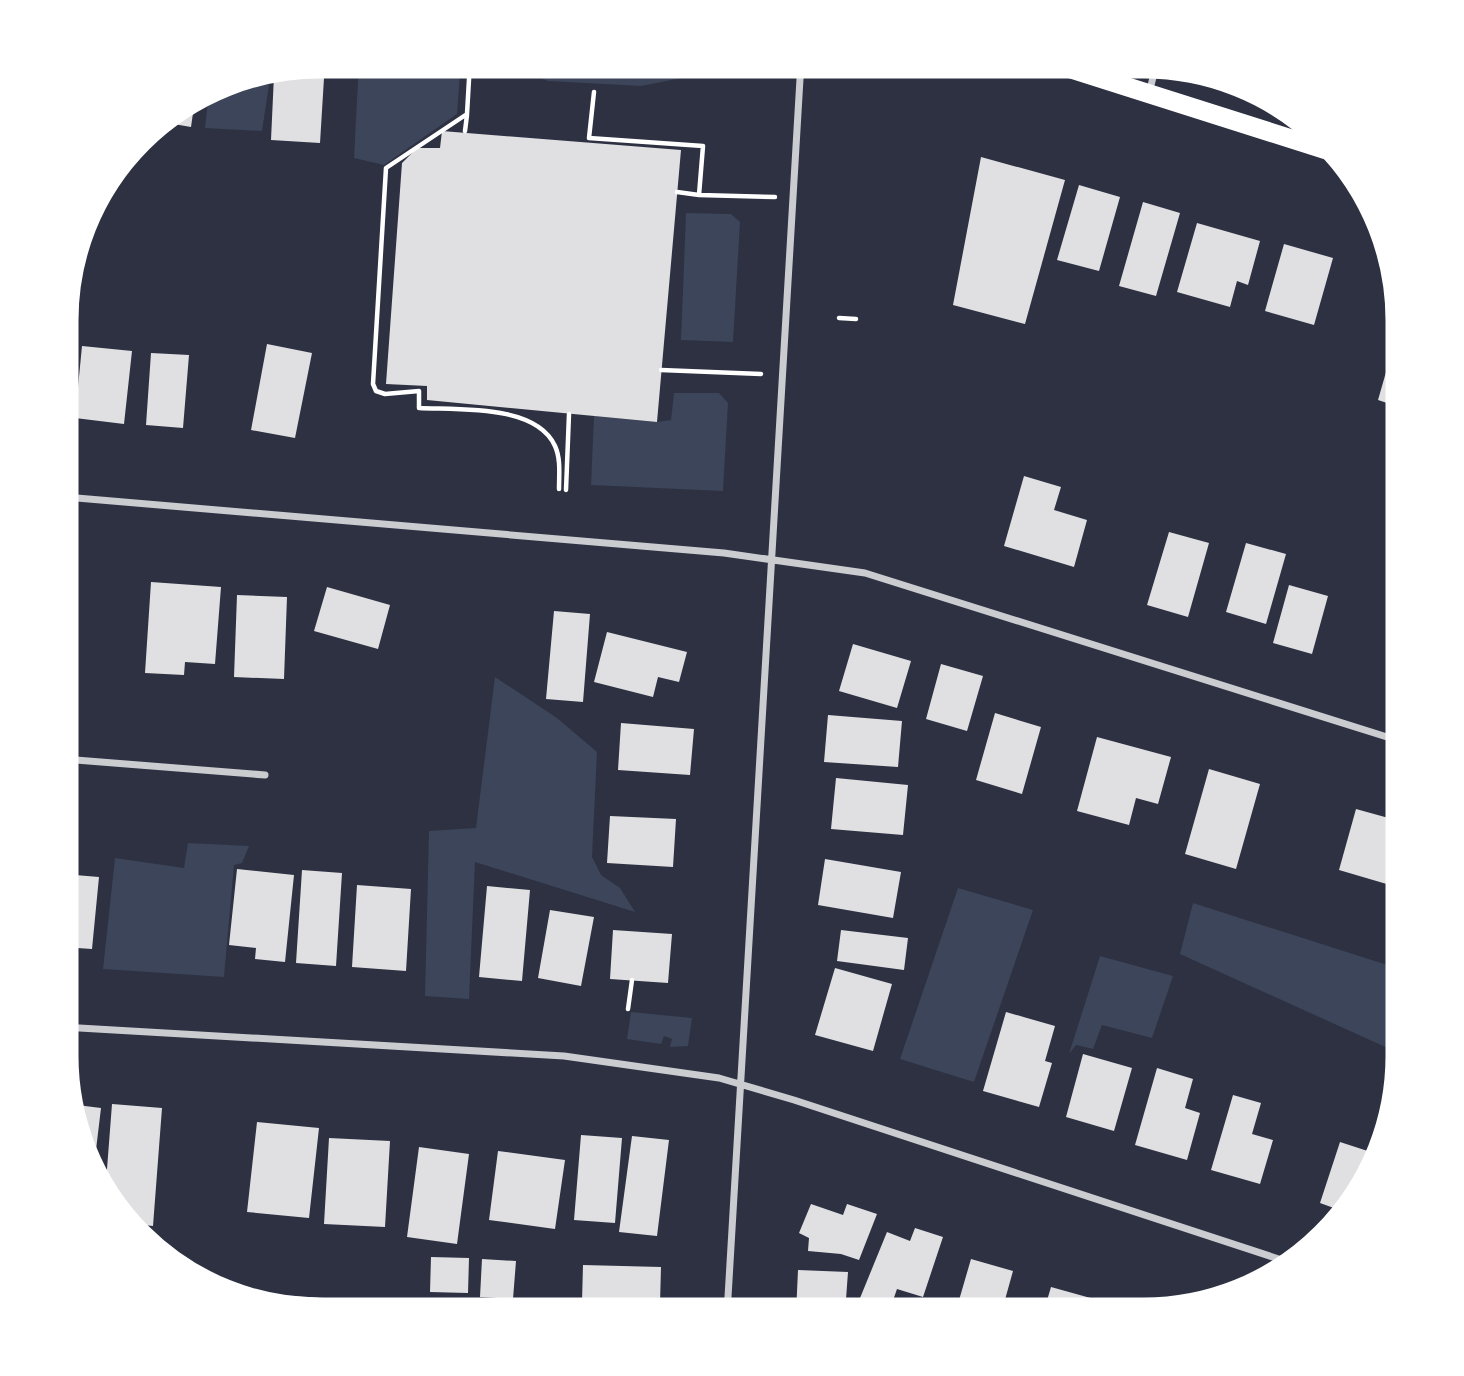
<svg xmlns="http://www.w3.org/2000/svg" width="1464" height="1376" viewBox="0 0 1464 1376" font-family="Helvetica,sans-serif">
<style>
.green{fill:#3c4559}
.building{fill:#e0e0e3}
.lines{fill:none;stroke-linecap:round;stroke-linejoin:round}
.path{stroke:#fff;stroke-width:4.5}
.minor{stroke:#caccd0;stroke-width:7}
.trunk{stroke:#fff;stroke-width:19}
.rim{fill:none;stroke:#fff;stroke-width:9}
</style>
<rect width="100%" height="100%" fill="#2d3142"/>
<path class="green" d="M 359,61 L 461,61 L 457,114 L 384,165 L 354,158 Z
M 497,61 L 750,62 L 750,69 L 712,72 L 641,86 L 548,81 Z
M 283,67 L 283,73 L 271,72 L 262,131 L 205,128 L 209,91 L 236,75 Z
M 686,213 L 731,214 L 740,222 L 733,342 L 681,340 Z
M 674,393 L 719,393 L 728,403 L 723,491 L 591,485 L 594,416 L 657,422 L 671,420 Z
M 495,677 L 557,718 L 597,752 L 592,857 L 601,875 L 620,888 L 635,912 L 475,862 L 469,999 L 425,996 L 429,831 L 476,828 Z
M 188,843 L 249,846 L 242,863 L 234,865 L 224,977 L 103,969 L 115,858 L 184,868 Z
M 958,888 L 1033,910 L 974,1082 L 900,1059 Z
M 1193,903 L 1403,970 L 1403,1055 L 1180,954 Z
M 1100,956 L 1173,976 L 1152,1038 L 1102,1025 L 1093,1049 L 1076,1045 L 1069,1054 Z
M 631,1012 L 692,1018 L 688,1046 L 670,1047 L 672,1039 L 664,1036 L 661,1044 L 627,1039 Z"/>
<path class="building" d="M 274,75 L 324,78 L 320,143 L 271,140 Z
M 195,99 L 191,127 L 156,121 L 184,105 Z
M 442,131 L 681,150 L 657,422 L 427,400 L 427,386 L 386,384 L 402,163 L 417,148 L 440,148 Z
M 981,157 L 1065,180 L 1025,324 L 953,305 Z
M 1079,185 L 1120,197 L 1099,271 L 1057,260 Z
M 1143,202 L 1180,213 L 1156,296 L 1119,286 Z
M 1197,223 L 1260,241 L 1248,285 L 1237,281 L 1230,307 L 1177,292 Z
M 1284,244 L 1333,258 L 1314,325 L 1265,311 Z
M 1401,320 L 1402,320 L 1402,408 L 1378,400 Z
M 267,344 L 312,353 L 295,438 L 251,430 Z
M 82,346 L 132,351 L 124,424 L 75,418 Z
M 151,353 L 189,355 L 183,428 L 146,425 Z
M 1024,476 L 1061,487 L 1054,510 L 1087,520 L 1074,567 L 1004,546 Z
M 1169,532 L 1209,543 L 1188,617 L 1147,605 Z
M 1246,543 L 1286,554 L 1266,624 L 1226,612 Z
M 151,582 L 221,587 L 215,664 L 185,662 L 184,675 L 145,673 Z
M 1289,585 L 1328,596 L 1312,654 L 1273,643 Z
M 327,587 L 390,605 L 378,649 L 314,631 Z
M 237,595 L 287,597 L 284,679 L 234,677 Z
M 554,611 L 590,614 L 583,702 L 546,699 Z
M 607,632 L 687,652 L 679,682 L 658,677 L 653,697 L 594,682 Z
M 853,644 L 911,661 L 897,708 L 839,691 Z
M 941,664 L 983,676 L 967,731 L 926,719 Z
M 995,713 L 1041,727 L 1022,794 L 976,780 Z
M 828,715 L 902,721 L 898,767 L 824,762 Z
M 621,723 L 694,729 L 690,775 L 618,770 Z
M 1097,737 L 1171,757 L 1158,804 L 1136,798 L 1129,825 L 1077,811 Z
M 1209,769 L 1260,784 L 1236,869 L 1185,854 Z
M 836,778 L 908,785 L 903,835 L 831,829 Z
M 1356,809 L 1403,822 L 1403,840 L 1390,885 L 1339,870 Z
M 610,816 L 676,819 L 673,867 L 607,863 Z
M 825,859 L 901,872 L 893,918 L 818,905 Z
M 237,869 L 294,875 L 285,962 L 255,959 L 256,948 L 229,945 Z
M 302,870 L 342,873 L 336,966 L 296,963 Z
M 63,874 L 99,877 L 92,949 L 62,947 Z
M 357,885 L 411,889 L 406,971 L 352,967 Z
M 487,886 L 530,890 L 522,981 L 479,977 Z
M 550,910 L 594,917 L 581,986 L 538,978 Z
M 613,930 L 672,934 L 668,983 L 610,979 Z
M 841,930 L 908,938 L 904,970 L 837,961 Z
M 835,968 L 892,984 L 873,1051 L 815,1035 Z
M 1006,1012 L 1055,1026 L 1045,1061 L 1052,1063 L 1039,1107 L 983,1091 Z
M 1083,1054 L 1132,1068 L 1114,1131 L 1066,1117 Z
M 1157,1068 L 1193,1079 L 1185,1108 L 1200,1113 L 1187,1160 L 1135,1145 Z
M 1233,1095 L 1261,1103 L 1252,1134 L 1273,1140 L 1260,1184 L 1211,1170 Z
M 69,1104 L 101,1108 L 93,1175 L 81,1155 Z
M 112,1104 L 162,1108 L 153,1226 L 123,1223 L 105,1195 Z
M 257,1122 L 319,1128 L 309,1218 L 247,1212 Z
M 581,1135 L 622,1138 L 615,1223 L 574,1220 Z
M 632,1136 L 669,1140 L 657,1236 L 619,1232 Z
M 329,1138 L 390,1141 L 385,1227 L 324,1224 Z
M 1340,1142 L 1380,1155 L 1376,1170 L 1345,1212 L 1320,1203 Z
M 419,1147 L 469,1154 L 457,1244 L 407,1237 Z
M 498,1151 L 565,1160 L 555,1229 L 489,1220 Z
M 811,1204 L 843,1215 L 847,1204 L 877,1214 L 859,1260 L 841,1254 L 808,1251 L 809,1238 L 799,1233 Z
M 915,1228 L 943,1237 L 923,1297 L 897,1289 L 889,1312 L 862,1312 L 864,1304 L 858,1303 L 887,1232 L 910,1241 Z
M 143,1240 L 163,1241 L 162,1255 Z
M 431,1257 L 469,1258 L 468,1293 L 430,1292 Z
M 482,1259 L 516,1261 L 513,1299 L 480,1297 Z
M 971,1259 L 1013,1271 L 1001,1314 L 955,1314 Z
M 583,1265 L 661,1267 L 660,1304 L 582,1302 Z
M 798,1270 L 848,1272 L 845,1313 L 796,1314 Z
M 1051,1287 L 1112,1304 L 1109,1314 L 1043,1314 Z
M 1143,1300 L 1170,1312 L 1138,1314 Z"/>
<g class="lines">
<path class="path" d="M 470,62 L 467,114 L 386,168 L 373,384 L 376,391 L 385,394 L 419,391 L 419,408 C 458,410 536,404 555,446 C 561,459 559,475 559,489
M 594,92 L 589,138 L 703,146 L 699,195 L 775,197
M 465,131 L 467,115
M 677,192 L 699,195
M 839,318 L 856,319
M 661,370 L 761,374
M 566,490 L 569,414
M 628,1009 L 632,980"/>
<path class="minor" d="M 1149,93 L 1157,62
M 65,497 L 724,553 L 865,573 L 1403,742
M 63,759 L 265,775
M 62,1027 L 564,1056 L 719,1078 L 794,1100 L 1294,1264
M 240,1296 L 535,1315
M 727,1314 L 801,62"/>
<path class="trunk" d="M 1049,62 L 1342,155"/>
</g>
<path d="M0 0H1464V1376H0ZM320 74H1144A246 246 0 0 1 1390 320V1056A246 246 0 0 1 1144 1302H320A246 246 0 0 1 74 1056V320A246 246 0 0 1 320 74Z" fill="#fff" fill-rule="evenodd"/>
<path class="rim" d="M320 74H1144A246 246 0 0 1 1390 320V1056A246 246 0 0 1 1144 1302H320A246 246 0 0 1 74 1056V320A246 246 0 0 1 320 74Z"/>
</svg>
